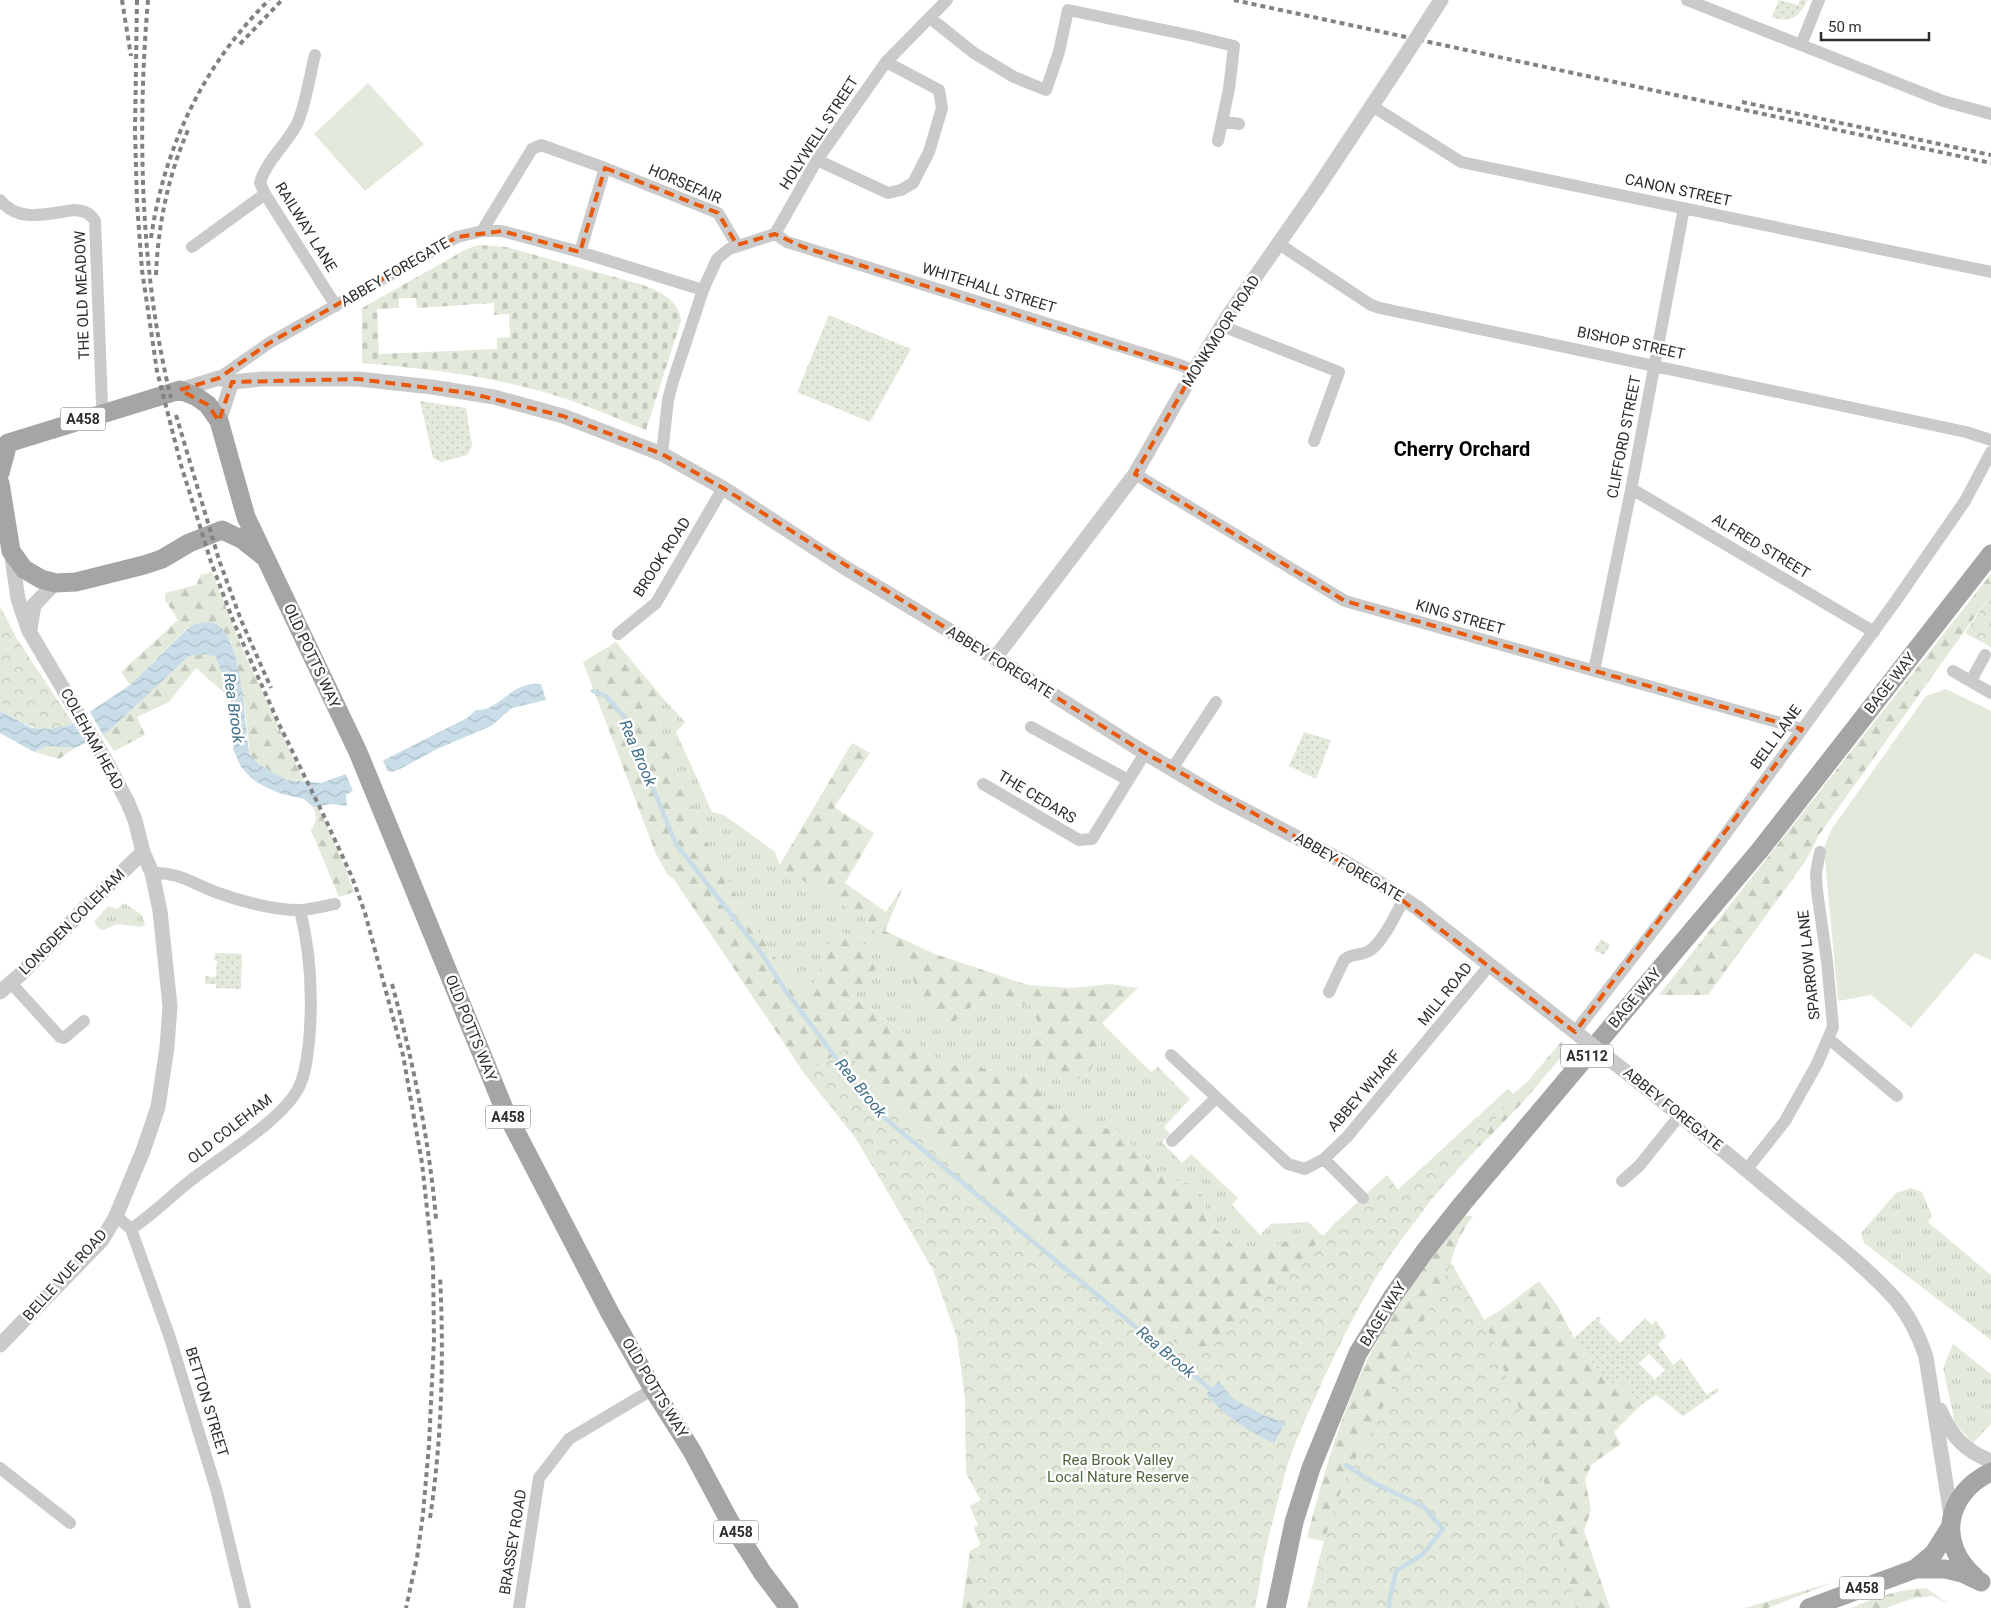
<svg xmlns="http://www.w3.org/2000/svg" width="1991" height="1608" viewBox="0 0 1991 1608" font-family="Roboto,sans-serif">
<style>
.grass{fill:url(#grass-tufts)}
.forest{fill:url(#forest-firs)}
.cemetery{fill:url(#cemetery-stones);fill-rule:evenodd}
.park{fill:url(#park-crowns)}
.garden{fill:url(#garden-dots);fill-rule:evenodd}
.pitch{fill:#e3e9db}
.water{fill:url(#water-waves)}
.pier{fill:#fff}
.lines{fill:none;stroke-linecap:round;stroke-linejoin:round}
.stream{stroke:#c8dde8;stroke-width:4.5}
.minor{stroke:#cacaca;stroke-width:12}
.tertiary{stroke:#cacaca;stroke-width:15}
.primary{stroke:#a5a5a5;stroke-width:19}
.rail{stroke:#828282;stroke-width:4;stroke-dasharray:5 4;stroke-linecap:butt}
.tertiary-bridge{stroke:#cacaca;stroke-width:15}
.marked{fill:none;stroke:#e8590c;stroke-width:4;stroke-dasharray:10 6;stroke-linejoin:round}
.labels{text-anchor:middle;dominant-baseline:central;stroke-width:5;stroke-linejoin:round;paint-order:stroke}
.shield{fill:#fff;stroke:#6c6c6c;stroke-width:1}
.shield-label{font-size:14px;font-weight:bold;fill:#2d2d2d}
.street-label{font-size:15px;fill:#2d2d2d;stroke:#fff}
.park-label{font-size:15px;fill:#51653e;stroke:#fff}
.water-label{font-size:16px;font-style:italic;fill:#416f88;stroke:#fff}
.district-label{font-size:20px;font-weight:bold;fill:#000;stroke:#fff}
</style>
<defs>
<pattern id="grass-tufts" width="24" height="20" patternUnits="userSpaceOnUse" patternTransform="scale(1.25)"><rect width="24" height="20" fill="#e3e9db"/><path d="M3 7l-1-3M5 7V3M7 7l1-3M15 17l-1-3M17 17v-4M19 17l1-3" fill="none" stroke="#c3c8bc"/></pattern>
<pattern id="forest-firs" width="22" height="20" patternUnits="userSpaceOnUse" patternTransform="scale(1.25)"><rect width="22" height="20" fill="#e3e9db"/><path d="M5 1l3.5 6h-7zM16 11l3.5 6h-7z" fill="#c3c8bc"/></pattern>
<pattern id="cemetery-stones" width="16" height="16" patternUnits="userSpaceOnUse" patternTransform="scale(1.25)"><rect width="16" height="16" fill="#e3e9db"/><path d="M2 7V4a2 2 0 0 1 4 0v3zM10 15v-3a2 2 0 0 1 4 0v3z" fill="#c3c8bc"/></pattern>
<pattern id="park-crowns" width="20" height="18" patternUnits="userSpaceOnUse" patternTransform="scale(1.25)"><rect width="20" height="18" fill="#e3e9db"/><path d="M2 6a3 3 0 1 1 6 0M12 15a3 3 0 1 1 6 0" fill="none" stroke="#c3c8bc"/></pattern>
<pattern id="garden-dots" width="8" height="8" patternUnits="userSpaceOnUse" patternTransform="scale(1.25)"><rect width="8" height="8" fill="#e3e9db"/><path d="M2 2h.1M6 6h.1" fill="none" stroke="#c3c8bc" stroke-width="1.8" stroke-linecap="round"/></pattern>
<pattern id="water-waves" width="16" height="10" patternUnits="userSpaceOnUse" patternTransform="scale(1.25)"><rect width="16" height="10" fill="#c8dde8"/><path d="M0 5q4-4 8 0t8 0" fill="none" stroke="#acbec7"/></pattern>
</defs>
<rect width="100%" height="100%" fill="#fff"/>
<path class="grass" d="M 662,697 L 685,722 L 676,732 L 712,812 L 724,815 L 775,852 L 780,866 L 863,917 L 913,978 L 921,1008 L 953,1023 L 980,999 L 1012,1004 L 1033,1005 L 1037,1022 L 1028,1046 L 1100,1054 L 1102,1023 L 1151,1072 L 1158,1067 L 1190,1099 L 1164,1127 L 1170,1134 L 1162,1142 L 1182,1163 L 1191,1154 L 1238,1198 L 1232,1205 L 1260,1235 L 1271,1224 L 1308,1222 L 1315,1228 L 1256,1255 L 1238,1250 L 1208,1222 L 1204,1198 L 1192,1184 L 1164,1178 L 1119,1131 L 1083,1123 L 1040,1100 L 1041,1081 L 1025,1074 L 942,1063 L 903,1032 L 851,996 L 826,947 L 819,975 L 806,996 L 783,969 L 751,921 L 706,842 L 668,752 L 655,703 Z
M 124,903 L 142,915 L 145,924 L 141,927 L 117,924 L 104,930 L 99,929 L 94,922 L 108,906 L 117,909 Z
M 1911,1188 L 1922,1192 L 1932,1216 L 1928,1222 L 1991,1275 L 1991,1340 L 1864,1243 L 1861,1233 L 1896,1193 Z
M 1953,1344 L 1991,1374 L 1991,1424 L 1973,1443 L 1955,1423 L 1943,1368 Z"/>
<path class="forest" d="M 212,572 L 242,648 L 304,781 L 286,780 L 260,765 L 250,755 L 246,719 L 239,678 L 231,641 L 188,627 L 130,685 L 121,672 L 178,620 L 165,600 L 165,593 L 196,585 L 201,575 Z
M 1991,574 L 1991,594 L 1819,835 L 1805,862 L 1708,995 L 1659,995 Z
M 616,642 L 662,697 L 655,703 L 668,752 L 706,841 L 751,921 L 783,969 L 806,995 L 819,975 L 826,947 L 841,931 L 867,946 L 876,969 L 851,996 L 903,1032 L 942,1063 L 1025,1074 L 1041,1081 L 1041,1100 L 1083,1123 L 1119,1131 L 1164,1178 L 1192,1184 L 1204,1198 L 1208,1222 L 1238,1250 L 1256,1255 L 1315,1228 L 1323,1236 L 1398,1190 L 1508,1089 L 1513,1094 L 1528,1081 L 1561,1042 L 1569,1048 C 1553,1066 1538,1085 1522,1103 C 1492,1135 1459,1165 1431,1199 C 1382,1259 1346,1327 1315,1398 C 1301,1428 1288,1458 1280,1489 C 1269,1528 1262,1568 1255,1608 L 962,1608 L 970,1551 L 981,1545 L 974,1528 L 978,1525 L 970,1506 L 981,1500 L 966,1473 L 1102,1397 L 871,1164 L 854,1136 L 804,1073 L 673,878 L 669,877 L 656,854 L 583,662 Z
M 207,653 L 216,657 L 229,697 L 196,668 L 169,702 L 137,717 L 145,735 L 114,751 L 103,735 L 112,728 L 189,656 Z
M 852,743 L 870,753 L 834,807 L 874,833 L 845,883 L 886,912 L 903,887 L 885,931 L 935,954 L 1028,985 L 1072,988 L 1110,984 L 1138,988 L 1102,1023 L 1100,1054 L 1085,1078 L 1059,1080 L 1028,1046 L 1037,1022 L 1033,1005 L 1012,1004 L 980,999 L 953,1023 L 920,1008 L 913,978 L 863,917 L 779,866 Z
M 48,746 L 75,748 L 59,759 L 35,752 Z
M 318,806 L 346,870 L 354,892 L 339,897 L 311,830 C 317,822 317,815 313,807 Z
M 1465,1216 L 1473,1216 C 1462,1231 1455,1245 1451,1263 L 1484,1320 L 1501,1310 L 1539,1281 L 1557,1305 L 1574,1338 L 1609,1386 L 1621,1377 L 1641,1405 L 1614,1432 L 1621,1444 L 1592,1464 L 1585,1479 L 1591,1510 L 1584,1531 L 1610,1608 L 1537,1608 L 1335,1543 L 1307,1538 C 1321,1483 1336,1430 1359,1378 C 1383,1322 1426,1264 1465,1216 Z
M 1834,1582 L 1768,1608 L 1745,1608 Z
M 1926,1588 L 1950,1605 L 1933,1596 L 1914,1598 L 1886,1608 L 1852,1608 C 1874,1597 1902,1589 1926,1588 Z"/>
<path class="cemetery" d="M 478,245 L 506,247 L 643,285 C 659,291 680,301 681,321 L 646,430 C 622,421 599,410 575,402 C 507,378 434,369 362,363 L 362,308 L 465,250 ZM 399,298 L 416,298 L 417,308 L 494,303 L 494,315 L 509,314 L 510,337 L 497,338 L 497,349 L 379,354 L 377,309 L 399,308 Z"/>
<path class="park" d="M 1991,594 L 1991,647 L 1965,633 Z
M 0,606 L 17,639 L 73,723 C 44,738 25,724 0,711 Z
M 846,1049 L 877,1092 L 1144,1326 L 1200,1355 L 1303,1258 L 1334,1224 L 1387,1175 L 1398,1190 L 1508,1089 L 1513,1094 L 1471,1154 L 1431,1200 L 1379,1270 L 1340,1342 L 1295,1441 L 1286,1470 L 1263,1558 L 1255,1608 L 974,1608 L 981,1545 L 974,1528 L 978,1525 L 970,1506 L 981,1500 L 966,1473 L 965,1399 L 957,1338 L 933,1270 L 855,1136 L 804,1073 Z
M 1451,1263 L 1484,1320 L 1536,1450 L 1576,1608 L 1307,1608 C 1322,1547 1336,1485 1371,1432 Z"/>
<path class="garden" d="M 1779,0 L 1798,5 L 1800,0 L 1807,0 C 1801,17 1789,24 1772,17 Z
M 829,315 L 911,349 L 870,422 L 797,392 Z
M 420,401 L 466,408 L 472,446 L 467,455 L 441,462 L 433,458 Z
M 1304,732 L 1331,740 L 1316,779 L 1289,766 Z
M 1601,939 L 1610,945 L 1604,955 L 1594,950 Z
M 215,953 L 242,954 L 241,989 L 216,988 L 216,984 L 205,984 L 205,976 L 216,977 L 217,961 L 214,960 Z
M 1599,1316 L 1601,1319 L 1599,1322 L 1620,1343 L 1645,1318 L 1652,1325 L 1656,1320 L 1666,1336 L 1658,1344 L 1673,1365 L 1681,1358 L 1707,1395 L 1717,1388 L 1719,1391 L 1683,1416 L 1656,1395 L 1641,1405 L 1621,1377 L 1609,1386 L 1574,1338 ZM 1649,1354 L 1665,1370 L 1655,1380 L 1639,1363 Z"/>
<path class="pitch" d="M 368,83 L 424,144 L 365,191 L 314,134 Z
M 1946,689 L 1991,711 L 1991,960 L 1975,953 L 1911,1028 L 1871,995 L 1838,1001 L 1824,848 L 1831,830 L 1926,696 Z"/>
<path class="water" d="M 209,622 C 213,623 216,623 219,626 C 243,644 244,725 250,755 L 260,765 L 286,780 L 321,783 L 382,761 L 467,718 L 476,710 C 501,711 510,681 541,684 L 546,700 L 512,708 L 491,726 L 437,749 L 402,768 L 392,772 L 385,770 L 346,795 L 347,806 L 331,804 L 313,807 L 304,799 L 282,794 L 265,787 L 252,779 L 241,767 L 233,749 L 236,728 L 229,697 L 216,657 L 207,654 L 189,656 L 112,728 L 103,735 L 75,748 L 48,746 L 34,752 L 0,733 L 0,711 L 32,728 L 51,729 L 70,725 L 130,685 L 188,628 L 194,624 Z
M 1219,1381 L 1233,1399 L 1263,1415 L 1285,1423 L 1274,1443 C 1247,1431 1226,1417 1206,1394 Z"/>
<path class="pier" d="M 90,712 L 103,735 L 86,743 L 72,721 Z
M 382,758 L 387,769 L 384,773 L 353,791 L 345,772 Z"/>
<g class="lines">
<path class="stream" d="M 593,691 L 606,696 L 624,717 L 676,844 L 762,954 L 785,990 L 875,1110 L 1215,1393
M 1346,1465 L 1372,1482 L 1424,1507 L 1443,1529 L 1422,1555 L 1396,1571 L 1389,1603 L 1389,1608"/>
<path class="minor" d="M 1687,0 L 1943,101 L 1991,114
M 930,18 L 974,53 L 1014,77 L 1046,90 L 1059,52 L 1068,10 L 1193,36 L 1234,46 L 1229,89 L 1218,141
M 1801,45 L 1819,0
M 315,55 C 310,74 305,108 297,124 C 286,145 266,161 260,183 L 265,194 L 336,306
M 1372,106 L 1461,162 L 1991,272
M 1222,121 L 1239,124
M 817,160 L 888,193 L 901,190 L 913,183 L 929,152 L 942,108 L 939,90 L 886,62
M 0,200 C 19,224 48,213 75,210 C 85,211 90,213 95,221 L 102,404 L 104,413
M 482,231 L 532,149 L 541,145 L 605,168 L 718,213 L 737,245
M 775,234 L 787,242 L 803,247 L 1180,365 L 1194,371
M 1279,244 L 1371,305 L 1380,308 L 1966,432 L 1991,440
M 192,247 L 265,194
M 580,252 L 605,168
M 1222,326 L 1339,372 L 1314,441
M 219,378 L 269,343 L 457,237 L 482,231 L 502,231 L 580,252 L 703,290
M 662,454 L 668,400 L 673,381 L 703,290 L 717,259 L 729,249 L 775,234 L 817,160 L 886,62 L 947,0
M 1135,474 L 1345,601 L 1802,729
M 1631,490 L 1637,492 L 1874,632
M 618,634 L 656,603 L 723,488
M 1594,671 L 1631,490 L 1684,208
M 1953,671 L 1991,693
M 1971,681 L 1985,655
M 1031,727 L 1128,780
M 1172,769 L 1216,702
M 983,784 L 1079,840 L 1092,839 L 1145,753
M 152,873 C 180,872 193,884 218,893 C 240,901 277,911 301,910 C 312,909 324,906 335,904
M 11,983 L 60,1037 L 64,1038 L 84,1021
M 1329,992 L 1344,960 C 1351,953 1361,956 1369,951 C 1383,943 1396,913 1404,899
M 1575,1032 L 1687,887 L 1895,602 L 1965,501 L 1991,452
M 1829,1039 L 1897,1096
M 1171,1055 L 1288,1164 L 1305,1169 L 1324,1159 L 1347,1137 L 1489,966
M 1172,1141 L 1216,1098
M 1324,1159 L 1363,1198
M 1747,1169 L 1785,1121 L 1817,1064 L 1833,1027 L 1827,961 L 1817,891 L 1816,873 L 1820,852
M 1622,1181 L 1639,1166 L 1680,1115
M 116,1216 L 131,1229 L 170,1338 L 217,1492 L 245,1608
M 131,1229 C 152,1215 170,1197 190,1181 C 219,1158 284,1119 299,1087 C 306,1073 307,1057 309,1042 C 313,997 311,954 300,910
M 0,1468 L 70,1523
M 519,1608 L 539,1478 L 569,1439 L 653,1389"/>
<path class="tertiary" d="M 180,390 L 219,378 L 232,382 L 262,379 L 358,379 L 432,387 L 494,397 L 563,416 L 662,454 L 723,488 L 844,567 L 995,658 L 1145,753 L 1219,797 L 1344,862 L 1381,884 L 1416,907 L 1584,1039
M 219,421 L 232,382
M 30,629 L 34,605 L 55,583
M 995,658 L 1135,474 L 1194,371 L 1228,316 L 1316,190 L 1405,56
M 0,992 L 21,974 L 88,905 L 143,852
M 1608,1058 C 1668,1104 1726,1153 1785,1202 C 1821,1232 1865,1265 1896,1300 C 1910,1317 1919,1336 1926,1357 L 1951,1516
M 0,1345 L 102,1240 L 116,1216 L 143,1151 L 158,1107 L 167,1047 L 170,1006 L 160,911 L 152,873 L 143,852 L 135,820 L 128,803 L 106,761 L 29,631 L 18,599 L 11,551
M 1940,1410 C 1951,1436 1965,1451 1991,1461"/>
<path class="primary" d="M 0,473 L 8,443 L 180,390 L 197,397 L 208,405 L 219,421 L 246,517 L 358,752 L 505,1111 L 610,1313 L 653,1389 L 692,1451 L 729,1520 L 762,1572 L 789,1608
M 0,483 L 11,551 L 24,569 L 41,579 L 55,583 L 76,582 L 144,565 L 162,559 L 189,543 L 222,530 L 243,540 L 263,556
M 1915,1569 L 1934,1553 L 1951,1526
M 1975,1577 C 1936,1543 1946,1493 1991,1472
M 1276,1608 L 1294,1522 L 1311,1468 L 1358,1353 L 1393,1296 L 1425,1251 L 1463,1203 L 1760,850 L 1991,554
M 1809,1608 L 1915,1569 L 1945,1569 L 1962,1573 L 1981,1582"/>
<path class="rail" d="M 122,0 L 131,56
M 137,0 L 135,130 L 137,203 L 142,270 L 157,371 L 181,465 L 211,562 L 234,623 L 279,724 L 323,814 L 352,877 L 365,913 L 403,1055 L 422,1163 L 433,1264 L 434,1340 L 429,1445 L 423,1514 L 417,1558 L 406,1608
M 148,0 C 137,128 140,273 171,398
M 1234,0 L 1991,163
M 240,44 L 282,0
M 1742,102 L 1991,155
M 151,238 C 164,147 204,64 269,0
M 156,275 C 158,225 168,176 188,130
M 176,415 L 219,560 L 241,620 L 271,688
M 392,984 C 413,1061 429,1139 436,1219
M 430,1518 C 442,1439 444,1356 440,1276"/>
<path class="tertiary-bridge" d="M 1405,56 L 1441,0
M 1584,1039 L 1608,1058"/>
</g>
<path class="marked" d="M 605,168 L 718,213 L 737,245 L 775,234 L 803,247 L 1194,371 L 1135,474 L 1345,601 L 1802,729 L 1575,1032 L 1381,884 L 1145,753 L 723,488 L 662,454 L 563,416 L 469,393 L 358,379 L 232,382 L 219,421 L 208,405 L 180,390 L 219,378 L 269,343 L 457,237 L 502,231 L 580,252 Z"/>
<g class="labels">
<g class="shield">
<rect x="60.5" y="407.5" width="45" height="23" rx="4"/>
<rect x="1561" y="1044.5" width="52" height="23" rx="4"/>
<rect x="485.5" y="1105.5" width="45" height="23" rx="4"/>
<rect x="713.5" y="1520.5" width="45" height="23" rx="4"/>
<rect x="1839.5" y="1576.5" width="45" height="23" rx="4"/>
</g>
<g class="shield-label">
<text x="83" y="419">A458</text>
<text x="1587" y="1056">A5112</text>
<text x="508" y="1117">A458</text>
<text x="736" y="1532">A458</text>
<text x="1862" y="1588">A458</text>
</g>
<g class="street-label">
<text transform="translate(819 133) rotate(-57)">HOLYWELL STREET</text>
<text transform="translate(685 184) rotate(23)">HORSEFAIR</text>
<text transform="translate(1678 190) rotate(12)">CANON STREET</text>
<text transform="translate(306 227) rotate(58)">RAILWAY LANE</text>
<text transform="translate(395 272) rotate(-30)">ABBEY FOREGATE</text>
<text transform="translate(989 288) rotate(17)">WHITEHALL STREET</text>
<text transform="translate(82 295) rotate(-92)">THE OLD MEADOW</text>
<text transform="translate(1221 331) rotate(-57)">MONKMOOR ROAD</text>
<text transform="translate(1631 343) rotate(12)">BISHOP STREET</text>
<text transform="translate(1624 437) rotate(-79)">CLIFFORD STREET</text>
<text transform="translate(1761 546) rotate(31)">ALFRED STREET</text>
<text transform="translate(662 557) rotate(-57)">BROOK ROAD</text>
<text transform="translate(1460 617) rotate(16)">KING STREET</text>
<text transform="translate(312 656) rotate(65)">OLD POTTS WAY</text>
<text transform="translate(1000 662) rotate(32)">ABBEY FOREGATE</text>
<text transform="translate(1890 683) rotate(-52)">BAGE WAY</text>
<text transform="translate(1776 737) rotate(-54)">BELL LANE</text>
<text transform="translate(92 739) rotate(61)">COLEHAM HEAD</text>
<text transform="translate(1037 797) rotate(31)">THE CEDARS</text>
<text transform="translate(1349 867) rotate(30)">ABBEY FOREGATE</text>
<text transform="translate(72 922) rotate(-45)">LONGDEN COLEHAM</text>
<text transform="translate(1809 965) rotate(-96)">SPARROW LANE</text>
<text transform="translate(1445 994) rotate(-51)">MILL ROAD</text>
<text transform="translate(1635 998) rotate(-50)">BAGE WAY</text>
<text transform="translate(471 1028) rotate(68)">OLD POTTS WAY</text>
<text transform="translate(1364 1091) rotate(-49)">ABBEY WHARF</text>
<text transform="translate(1673 1109) rotate(39)">ABBEY FOREGATE</text>
<text transform="translate(230 1129) rotate(-38)">OLD COLEHAM</text>
<text transform="translate(65 1275) rotate(-48)">BELLE VUE ROAD</text>
<text transform="translate(1383 1314) rotate(-58)">BAGE WAY</text>
<text transform="translate(655 1388) rotate(59)">OLD POTTS WAY</text>
<text transform="translate(207 1402) rotate(73)">BETTON STREET</text>
<text transform="translate(513 1542) rotate(-81)">BRASSEY ROAD</text>
</g>
<g class="park-label">
<text x="1118" y="1460">Rea Brook Valley<tspan x="1118" dy="17">Local Nature Reserve</tspan></text>
</g>
<g class="water-label">
<text transform="translate(234 708) rotate(82)">Rea Brook</text>
<text transform="translate(638 753) rotate(67)">Rea Brook</text>
<text transform="translate(861 1088) rotate(51)">Rea Brook</text>
<text transform="translate(1166 1352) rotate(40)">Rea Brook</text>
</g>
<g class="district-label">
<text x="1462" y="449">Cherry Orchard</text>
</g>
</g>
<path d="M1821 32v8h108v-8" fill="none" stroke="#2d2d2d" stroke-width="2.5"/>
<text x="1828" y="32" font-size="15" fill="#2d2d2d" stroke="#ffffff" stroke-width="4" paint-order="stroke">50 m</text>
</svg>
